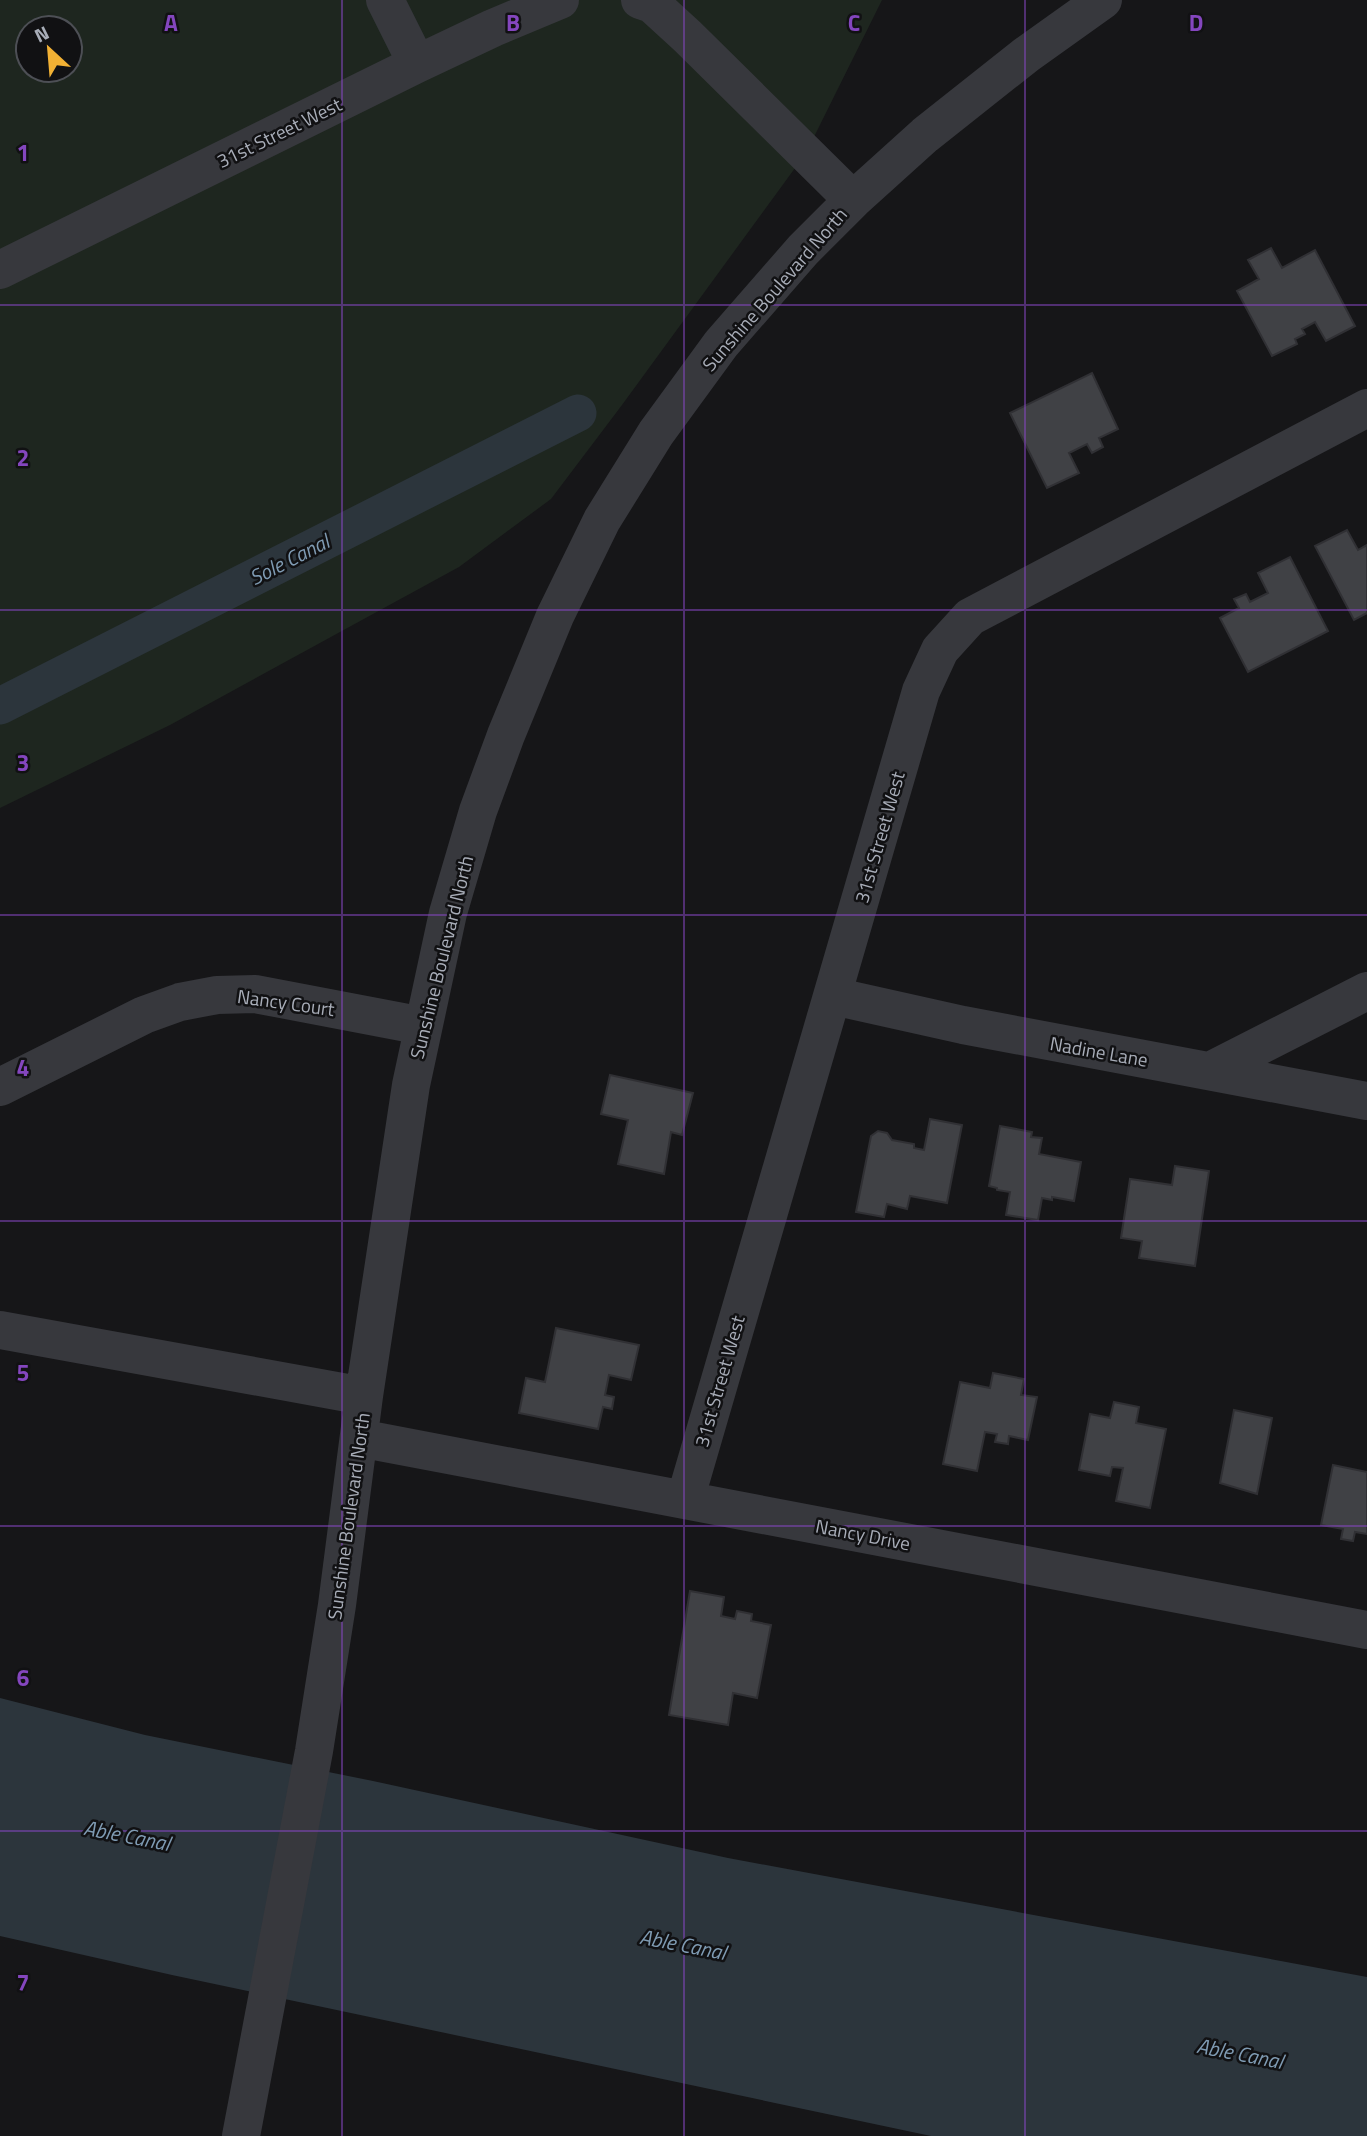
<svg xmlns="http://www.w3.org/2000/svg" width="1367" height="2136" viewBox="0 0 1367 2136" font-family="'Titillium Web',sans-serif">
<style>
.green{fill:#1e261f;fill-rule:evenodd}
.water{fill:#2c353c}
.lines{fill:none;stroke-linecap:round;stroke-linejoin:round}
.canal{stroke:#2c353c;stroke-width:37}
.building{fill:#404145;stroke:#303034;stroke-width:2}
.minor{stroke:#37383d;stroke-width:38}
.grid{fill:none;stroke:#8446be;stroke-width:2;stroke-opacity:0.55}
.labels{text-anchor:middle;dominant-baseline:central;stroke-width:5;stroke-linejoin:round;paint-order:stroke}
.street-label{font-size:19px;fill:#a8adb8;stroke:#111113}
.water-label{font-size:21px;font-style:italic;fill:#7f9bb3;stroke:#111113}
.grid-label{font-size:23px;text-anchor:middle;font-weight:bold;fill:#8446be;stroke:#111113;stroke-width:5;stroke-linejoin:round;paint-order:stroke}
</style>
<rect width="100%" height="100%" fill="#161618"/>
<path class="green" d="M 0,0 L 882,0 L 806,153 L 622,405 L 551,499 L 459,567 L 170,725 L 0,808 ZM 28,28 L 70,28 L 70,70 L 28,70 Z"/>
<path class="water" d="M 0,1698 L 145,1735 L 373,1781 L 728,1858 L 1367,1977 L 1367,2136 L 931,2136 L 172,1975 L 0,1936 Z"/>
<g class="lines">
<path class="canal" d="M 0,706 L 578,413"/>
</g>
<path class="building" d="M 1271,248 L 1282,268 L 1315,250 L 1355,326 L 1326,341 L 1315,322 L 1302,329 L 1305,334 L 1295,339 L 1297,344 L 1272,356 L 1237,291 L 1259,279 L 1248,260 Z
M 1092,373 L 1118,429 L 1099,438 L 1103,447 L 1092,453 L 1087,444 L 1069,453 L 1079,473 L 1047,488 L 1010,413 Z
M 1347,530 L 1358,550 L 1367,545 L 1367,613 L 1354,620 L 1315,546 Z
M 1290,557 L 1328,631 L 1248,672 L 1220,618 L 1239,608 L 1234,599 L 1246,594 L 1250,602 L 1268,593 L 1258,573 Z
M 610,1075 L 693,1093 L 682,1135 L 671,1132 L 664,1174 L 618,1164 L 628,1120 L 601,1114 Z
M 930,1119 L 962,1125 L 947,1203 L 910,1196 L 907,1209 L 887,1204 L 884,1217 L 856,1212 L 871,1136 L 878,1131 L 887,1133 L 892,1140 L 914,1144 L 914,1148 L 924,1150 Z
M 1000,1126 L 1032,1132 L 1031,1137 L 1042,1138 L 1039,1154 L 1081,1162 L 1074,1201 L 1052,1197 L 1052,1200 L 1042,1198 L 1038,1220 L 1006,1215 L 1010,1192 L 997,1190 L 997,1188 L 989,1186 Z
M 1175,1166 L 1209,1171 L 1195,1266 L 1139,1258 L 1142,1241 L 1121,1238 L 1130,1179 L 1172,1185 Z
M 556,1328 L 639,1345 L 631,1380 L 609,1375 L 605,1395 L 614,1397 L 612,1409 L 603,1407 L 598,1429 L 519,1413 L 526,1378 L 545,1382 Z
M 993,1373 L 1024,1379 L 1021,1395 L 1037,1397 L 1028,1440 L 1009,1436 L 1008,1444 L 995,1442 L 997,1434 L 985,1432 L 977,1471 L 943,1464 L 960,1382 L 990,1388 Z
M 1114,1402 L 1139,1407 L 1136,1423 L 1166,1429 L 1150,1508 L 1116,1501 L 1123,1468 L 1112,1467 L 1110,1476 L 1079,1470 L 1090,1414 L 1110,1418 Z
M 1234,1410 L 1272,1418 L 1257,1494 L 1220,1483 Z
M 1333,1465 L 1367,1472 L 1367,1534 L 1355,1532 L 1353,1541 L 1341,1539 L 1343,1529 L 1321,1525 Z
M 690,1591 L 724,1597 L 721,1616 L 735,1619 L 737,1611 L 752,1614 L 751,1621 L 771,1625 L 757,1698 L 733,1693 L 728,1725 L 669,1715 Z"/>
<g class="lines">
<path class="minor" d="M 385,0 L 417,64
M 640,0 L 652,4 L 687,36 L 853,200
M 0,270 L 417,64 L 493,28 L 560,0
M 833,996 L 963,1025 L 1367,1101
M 1210,1071 L 1367,991
M 0,1087 L 144,1015 L 180,1002 L 217,995 L 255,994 L 423,1026
M 0,1330 L 364,1396
M 359,1438 L 1367,1630
M 685,1500 L 921,691 L 940,650 L 970,617 L 1367,408
M 241,2136 L 314,1751 L 337,1605 L 364,1396 L 411,1085 L 448,913 L 478,811 L 506,735 L 555,616 L 602,520 L 656,433 L 721,344 L 803,250 L 853,200 L 925,135 L 1026,55 L 1103,0"/>
</g>
<path class="grid" d="M 342,0 L 342,2136M 684,0 L 684,2136M 1025,0 L 1025,2136M 0,305 L 1367,305M 0,610 L 1367,610M 0,915 L 1367,915M 0,1221 L 1367,1221M 0,1526 L 1367,1526M 0,1831 L 1367,1831"/>
<g class="labels">
<g class="street-label">
<text transform="translate(279 132) rotate(-26)">31st Street West</text>
<text transform="translate(774 289) rotate(-49)">Sunshine Boulevard North</text>
<text transform="translate(879 837) rotate(-74)">31st Street West</text>
<text transform="translate(441 957) rotate(-76)">Sunshine Boulevard North</text>
<text transform="translate(286 1002) rotate(8)">Nancy Court</text>
<text transform="translate(1099 1051) rotate(10)">Nadine Lane</text>
<text transform="translate(719 1381) rotate(-74)">31st Street West</text>
<text transform="translate(348 1516) rotate(-82)">Sunshine Boulevard North</text>
<text transform="translate(863 1534) rotate(11)">Nancy Drive</text>
</g>
<g class="water-label">
<text transform="translate(289 559) rotate(-27)">Sole Canal</text>
<text transform="translate(127 1835) rotate(11)">Able Canal</text>
<text transform="translate(683 1944) rotate(11)">Able Canal</text>
<text transform="translate(1240 2053) rotate(11)">Able Canal</text>
</g>
</g>
<g class="grid-label">
<text x="171" y="31">A</text>
<text x="513" y="31">B</text>
<text x="854" y="31">C</text>
<text x="1196" y="31">D</text>
<text x="23" y="161">1</text>
<text x="23" y="466">2</text>
<text x="23" y="771">3</text>
<text x="23" y="1076">4</text>
<text x="23" y="1381">5</text>
<text x="23" y="1686">6</text>
<text x="23" y="1991">7</text>
</g>
<g transform="translate(49 49) rotate(334)"><circle r="33" fill="#111113" stroke="#4d4f55" stroke-width="2"/>
<path d="M0-5L12 26L0 18L-12 26Z" fill="#f2b134"/>
<text y="-10" font-size="19" font-weight="bold" text-anchor="middle" fill="#a8adb8">N</text>
</g>
</svg>
